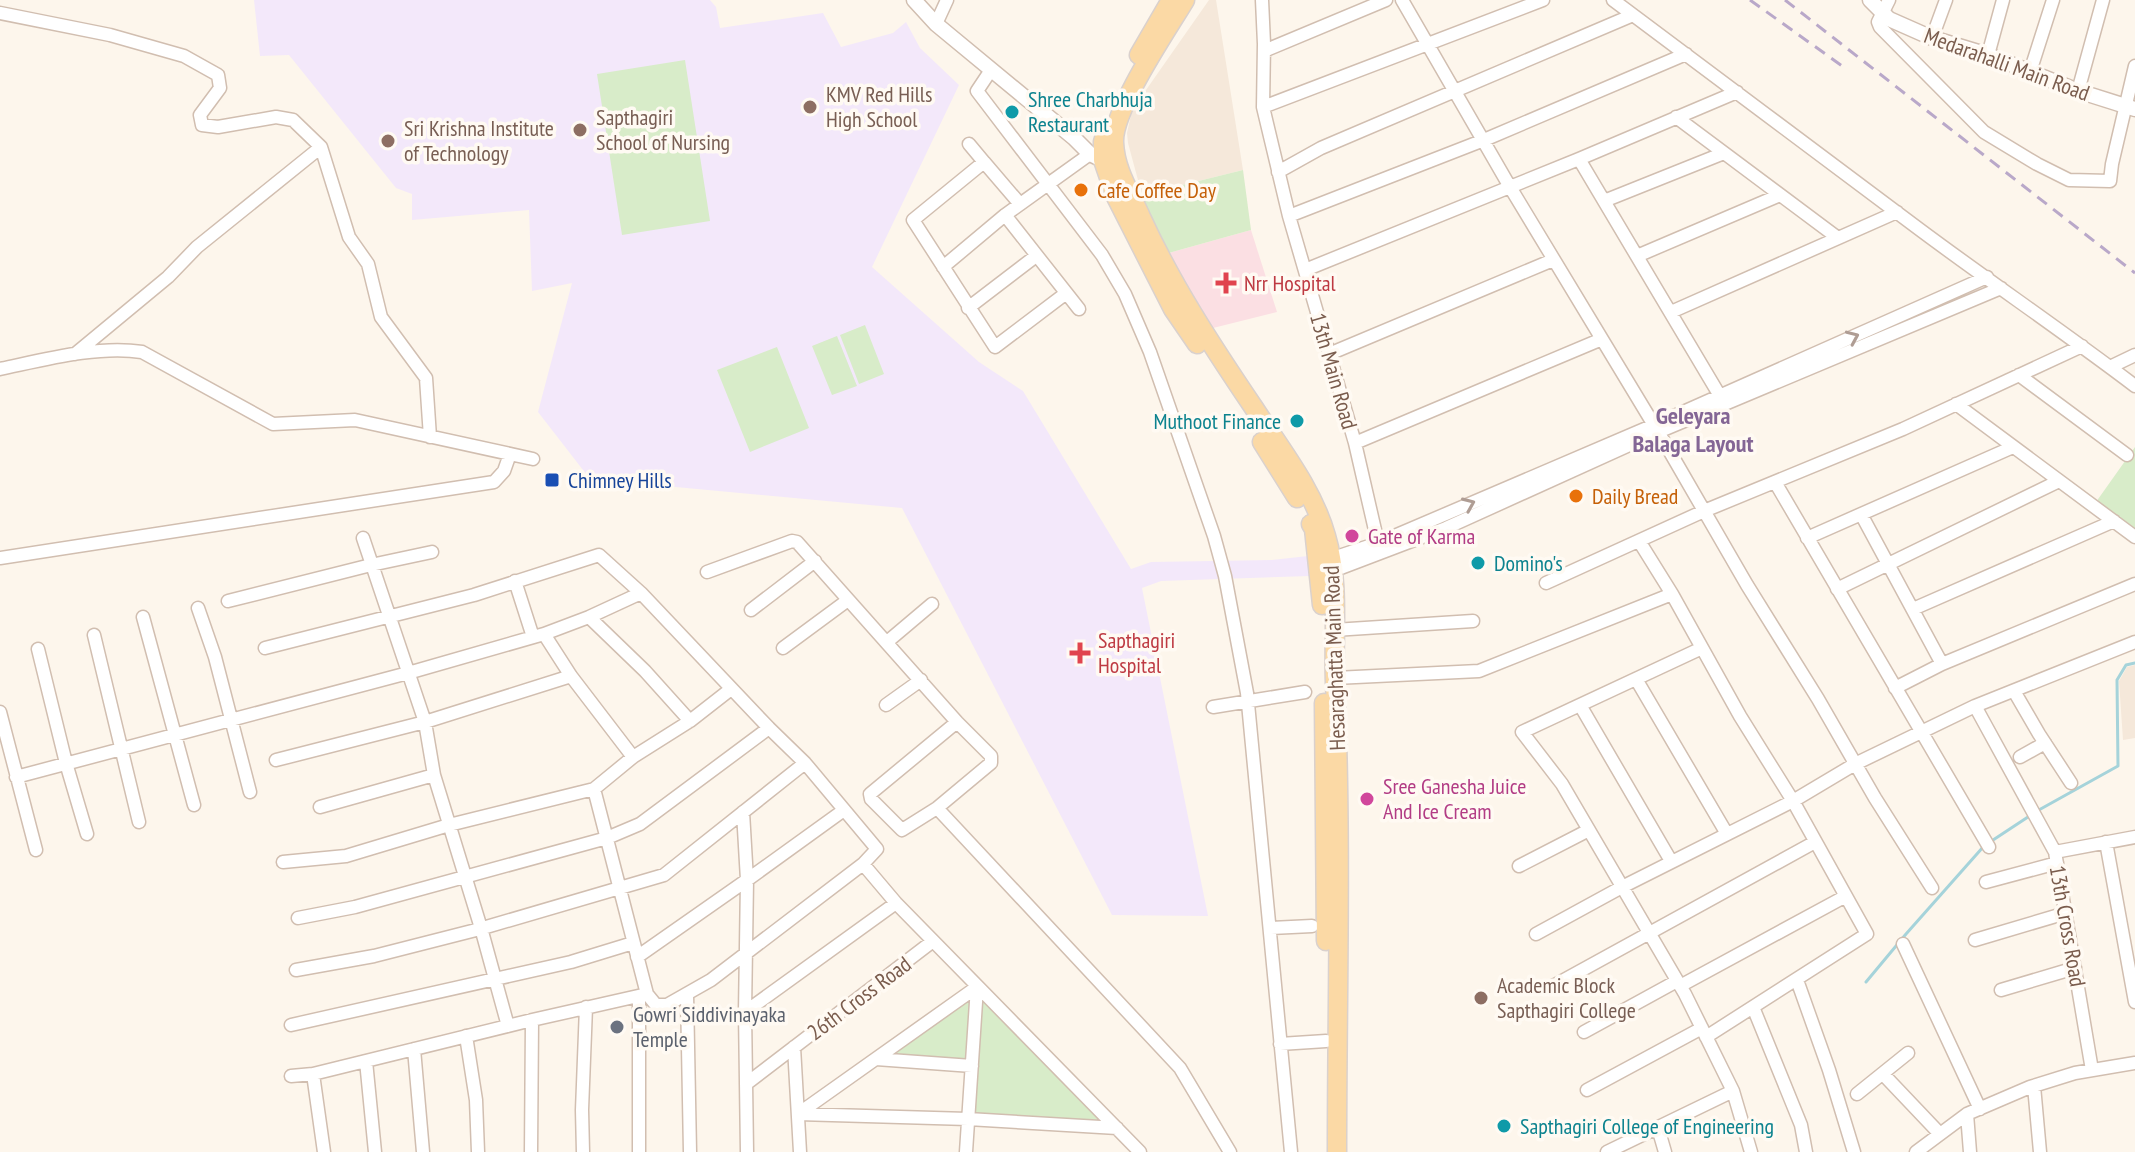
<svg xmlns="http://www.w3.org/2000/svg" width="2135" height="1152" viewBox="0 0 2135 1152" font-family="'PT Sans Narrow',sans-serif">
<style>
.residential{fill:#f5e8da}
.education{fill:#f3e8fa}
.medical{fill:#fbdfe3}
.green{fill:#d8ecc9}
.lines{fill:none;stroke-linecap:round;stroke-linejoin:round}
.stream{stroke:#a5d3da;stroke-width:3}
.minor-casing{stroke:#d1beb0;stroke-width:15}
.tertiary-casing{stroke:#d1beb0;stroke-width:17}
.primary-casing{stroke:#dad1cd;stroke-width:21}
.minor{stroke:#fff;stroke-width:12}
.tertiary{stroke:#fff;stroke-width:14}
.primary{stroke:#fbd9a5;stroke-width:18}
.rail{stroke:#b9a8c9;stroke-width:3;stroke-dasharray:12 8;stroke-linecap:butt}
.oneway{stroke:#af9d94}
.education-dot{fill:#8d6e63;stroke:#fffaf3;stroke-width:3}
.culture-dot{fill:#0f9aa8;stroke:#fffaf3;stroke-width:3}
.food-dot{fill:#e8710a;stroke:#fffaf3;stroke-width:3}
.health-dot{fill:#e0444e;stroke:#fffaf3;stroke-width:3}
.transit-dot{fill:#1a4fb4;stroke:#fffaf3;stroke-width:3}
.hotel-dot{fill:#d1479c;stroke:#fffaf3;stroke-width:3}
.worship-dot{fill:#6b7280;stroke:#fffaf3;stroke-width:3}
.labels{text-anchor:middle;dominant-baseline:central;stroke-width:7;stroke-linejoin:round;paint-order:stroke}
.street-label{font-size:22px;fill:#7a5c4d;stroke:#fffaf3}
.education-label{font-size:22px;fill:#785e54;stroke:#fffaf3;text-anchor:start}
.culture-label{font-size:22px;fill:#0d838f;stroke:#fffaf3;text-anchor:start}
.food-label{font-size:22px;fill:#c56008;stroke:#fffaf3;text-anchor:start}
.health-label{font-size:22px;fill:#be3a42;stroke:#fffaf3;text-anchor:start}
.transit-label{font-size:22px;fill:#164399;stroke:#fffaf3;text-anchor:start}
.hotel-label{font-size:22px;fill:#b23c85;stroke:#fffaf3;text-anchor:start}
.worship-label{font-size:22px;fill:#5b616d;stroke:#fffaf3;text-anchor:start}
.neighbourhood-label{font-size:24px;font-weight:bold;fill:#846695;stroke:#fffaf3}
</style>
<rect width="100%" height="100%" fill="#fdf6ec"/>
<path class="residential" d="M 1209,0 L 1216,0 L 1243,170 L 1142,195 L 1128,143 L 1127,133 L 1131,115 L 1139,100 Z
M 2135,665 L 2135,738 L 2123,740 L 2119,681 L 2127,667 Z"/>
<path class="education" d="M 254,0 L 710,0 L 716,7 L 720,28 L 823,13 L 841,47 L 893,33 L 906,22 L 920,48 L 959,85 L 872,267 L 979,362 L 1023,391 L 1131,569 L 1151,562 L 1272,560 L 1308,556 L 1310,576 L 1161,581 L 1142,588 L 1208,916 L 1112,915 L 902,508 L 590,479 L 538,412 L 572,283 L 532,291 L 529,210 L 412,220 L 412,194 L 396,188 L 289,55 L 260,56 Z"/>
<path class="medical" d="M 1251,230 L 1277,312 L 1213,328 L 1165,254 Z"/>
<path class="green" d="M 685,60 L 710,221 L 622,235 L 597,74 Z
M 1243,170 L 1251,230 L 1165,254 L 1142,195 Z
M 865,325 L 884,374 L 859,384 L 840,335 Z
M 837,336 L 857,386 L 832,395 L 812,346 Z
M 777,347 L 809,428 L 750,452 L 717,370 Z
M 2135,447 L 2135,529 L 2096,502 Z
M 970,997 L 966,1059 L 887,1056 Z
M 982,999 L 1103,1123 L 972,1113 Z"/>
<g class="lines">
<path class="stream" d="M 2037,811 L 2118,766 L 2117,680 L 2126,665 L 2135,663
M 1990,842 L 2031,815
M 1866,982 L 1906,934 L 1984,846"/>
<defs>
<path id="minor" d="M 1262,0 L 1264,44 L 1263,107 L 1289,216 L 1355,443 L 1378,543
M 1402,0 L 1510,187 L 1666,445 L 1747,585 L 1818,699 L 1875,798 L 1932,888
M 1613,0 C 1715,76 1817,153 1919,229 C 1990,282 2064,332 2135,386
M 1889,0 L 1878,22 L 1880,27 L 1984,132 L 2037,164 L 2069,180 L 2110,181 L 2112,164 L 2135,66
M 0,13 L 110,35 L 184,56 L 218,75 L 220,88 L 200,115 L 202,125 L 218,127 L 276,117 L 293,120 L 321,147 L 349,237 L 368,264 L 381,317 L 426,378 L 430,437
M 936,24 L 947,0
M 1932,38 L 1946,0
M 1264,51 L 1386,0
M 1988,55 L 2003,0
M 991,70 L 977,91 L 1102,255 L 1125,294 L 1150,352 L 1214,536 L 1225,576 L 1247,693 L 1291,1152
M 2030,72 L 2053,0
M 2078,91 L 2103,0
M 1263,107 L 1543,0
M 1676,117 L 1838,238
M 969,144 L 984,162
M 1579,159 L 1720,396
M 1278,172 L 1321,148 L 1633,15
M 1604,201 L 1724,153
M 1020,204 L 984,162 L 913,220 L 995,347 L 1065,294
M 1005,215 L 1079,309
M 1289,216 L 1484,140 L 1686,54
M 1637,256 L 1780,195
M 943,267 L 1005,215 L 1090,154
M 1305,270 L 1579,159 L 1737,92
M 968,308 L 1036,256
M 1671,312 L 1897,212
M 75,354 L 168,277 L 197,247 L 321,147
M 1329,354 L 1553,260
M 2110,367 L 2135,355
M 0,369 C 43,360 98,345 142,352 L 273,424 L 355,420 L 533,459
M 2019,375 L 2127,455
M 1956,404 L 2135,537
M 1355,443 L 1602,339
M 1775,482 L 1989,847
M 1861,514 L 1942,664
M 363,538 L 425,722 L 434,775 L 481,928 L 508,1026
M 1807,538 L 2013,447
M 1639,541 L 1672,594 L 1740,716 L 1793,801 L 1867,934 L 1706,1037
M 0,558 L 494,482 L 504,471 L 510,454
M 1324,561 L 1378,543 L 1654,425 L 1987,277
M 707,572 L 792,541 L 797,542 L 957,722 L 991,756 L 991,763 L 937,808 L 902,830 L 871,799 L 870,794 L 957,722
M 1326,572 L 1333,571 L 1446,528 L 1658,432 L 2001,288
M 515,581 L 533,637
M 1546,583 L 1704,511 L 1903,429 L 2082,346
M 1837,589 L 2059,481
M 228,601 L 371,565 L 432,552
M 198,608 L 215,657 L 250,792
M 1913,609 L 2114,521
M 751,610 L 815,561
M 143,617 L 194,805
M 589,617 L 645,671 L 690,721
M 1334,630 L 1473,621
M 544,634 L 571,676 L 633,757
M 94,635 L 139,822
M 887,642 L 932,604
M 265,648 L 474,595 L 599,555 L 641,593 L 769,728 L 805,763 L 877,849 L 863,864 L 711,980 L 667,1005 L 656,1005 L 647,994 L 532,1020 L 313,1074 L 291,1076
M 783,648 L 848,600
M 1702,648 L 1522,732 L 1562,784 L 1685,994 L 1733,1091 L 1751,1152
M 38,649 L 66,763 L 87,834
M 1335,678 L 1479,671 L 1672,594
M 1636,679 L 1727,834
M 1895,688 L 1942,664 L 2135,584
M 2014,691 L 2039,734 L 2071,783
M 886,705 L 921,680
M 1580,705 L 1671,861
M 1975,706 L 2055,852 L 2092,1070
M 1213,707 L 1305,692
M 0,712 L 36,850
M 2020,757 L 2045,743
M 276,760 L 425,722 L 571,676
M 16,777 L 408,673 L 544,634 L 589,617 L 641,593
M 594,789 L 647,994
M 320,807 L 434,775
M 937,808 L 1180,1068 L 1230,1152
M 743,812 L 747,880 L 745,1012
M 2106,842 L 2135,1002
M 2055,852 L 2135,837
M 283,862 L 346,856 L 449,825 L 594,789 L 633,757 L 690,721 L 731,689
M 863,864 L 896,903 L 1140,1152
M 1519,866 L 1589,830
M 1986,882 L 2057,863
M 298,918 L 355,907 L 607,838 L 640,824 L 769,728
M 1271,928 L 1312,926
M 1536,934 L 1622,887 L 1793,801 L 1855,764 L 1975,706 L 2135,642
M 1975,940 L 2066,913
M 1903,944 L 1980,1109
M 637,957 L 747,880 L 844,810
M 296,970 L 374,956 L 476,930 L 664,875 L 805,763
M 1797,980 L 1829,1070 L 1854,1152
M 1553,986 L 1815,842
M 1680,986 L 1846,896
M 2001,990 L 2075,968
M 687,994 L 690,1152
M 1753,1007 L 1801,1125 L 1806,1152
M 291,1025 L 571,962 L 633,943
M 1584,1032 L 1677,981
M 466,1036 L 476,1100 L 478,1152
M 1280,1044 L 1326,1041
M 794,1047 L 800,1152
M 414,1049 L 423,1152
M 876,1059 L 972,1066
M 366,1061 L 375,1152
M 313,1074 L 324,1152
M 1883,1074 L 1940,1134
M 746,1084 L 933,941
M 2034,1086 L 2040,1152
M 1587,1090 L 1702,1028
M 1857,1094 L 1908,1053
M 798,1114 L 968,1119 L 1117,1128
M 798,1114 L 977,987
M 1967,1114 L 1970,1152
M 1658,1128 L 1665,1152
M 531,1152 L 532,1020
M 583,1152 L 582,1110 L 586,1007
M 639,1152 L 639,996
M 747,1152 L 745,1012 L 896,903
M 966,1152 L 977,987
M 1607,1152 L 1733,1091
M 1916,1152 L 1967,1114 L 2030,1087 L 2075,1073 L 2135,1063"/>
<path id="tertiary" d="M 914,0 L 936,24 L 1074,138 L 1090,154 L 1109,163
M 1870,0 L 1889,19 L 1932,38 L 1988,55 L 2078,91 L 2135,109"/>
<path id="primary" d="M 1185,0 C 1167,30 1113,109 1114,142 C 1115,170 1130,192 1141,217 C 1172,285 1212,346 1254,408 C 1280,448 1313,489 1326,536 C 1340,583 1333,635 1335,683 C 1342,839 1337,996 1337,1152
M 1139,55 L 1171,0
M 1107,129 L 1103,142 L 1103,160 L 1115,195 L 1173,309 L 1197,344
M 1262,442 L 1297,498
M 1311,524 L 1314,529 L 1322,605
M 1324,703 L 1326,941"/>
</defs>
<use href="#minor" class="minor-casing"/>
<use href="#tertiary" class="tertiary-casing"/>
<use href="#primary" class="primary-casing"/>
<use href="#minor" class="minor"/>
<use href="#tertiary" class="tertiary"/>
<use href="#primary" class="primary"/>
<path class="rail" d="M 1750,0 L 1845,68
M 1785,0 L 2135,273"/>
</g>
<defs><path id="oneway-chevron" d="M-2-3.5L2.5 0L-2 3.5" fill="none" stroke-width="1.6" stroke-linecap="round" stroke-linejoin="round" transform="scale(2)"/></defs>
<g class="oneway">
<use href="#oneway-chevron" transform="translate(1853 337) rotate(-24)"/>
<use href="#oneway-chevron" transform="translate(1469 504) rotate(-23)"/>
</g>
<g class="education-dot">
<circle cx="810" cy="107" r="8"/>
<circle cx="580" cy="130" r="8"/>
<circle cx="388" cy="141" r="8"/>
<circle cx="1481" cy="998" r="8"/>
</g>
<g class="culture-dot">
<circle cx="1012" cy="112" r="8"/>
<circle cx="1297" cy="421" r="8"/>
<circle cx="1478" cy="563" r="8"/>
<circle cx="1504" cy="1126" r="8"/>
</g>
<g class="food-dot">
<circle cx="1081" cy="190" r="8"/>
<circle cx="1576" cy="496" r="8"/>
</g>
<g class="health-dot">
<path d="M1222 271h8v8h8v8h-8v8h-8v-8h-8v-8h8z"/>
<path d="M1076 641h8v8h8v8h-8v8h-8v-8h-8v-8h8z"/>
</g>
<rect class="transit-dot" x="544" y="472" width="16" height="16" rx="4"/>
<g class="hotel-dot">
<circle cx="1352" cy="536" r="8"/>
<circle cx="1367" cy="799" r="8"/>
</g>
<circle class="worship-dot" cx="617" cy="1027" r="8"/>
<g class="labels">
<g class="street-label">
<text transform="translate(2007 64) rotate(20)">Medarahalli Main Road</text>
<text transform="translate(1334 371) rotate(74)">13th Main Road</text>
<text transform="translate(1334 658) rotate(-92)">Hesaraghatta Main Road</text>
<text transform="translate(2068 926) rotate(80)">13th Cross Road</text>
<text transform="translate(859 998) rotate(-37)">26th Cross Road</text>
</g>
<g class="education-label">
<text x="826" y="94">KMV Red Hills<tspan x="826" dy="25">High School</tspan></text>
<text x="596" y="117">Sapthagiri<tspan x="596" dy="25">School of Nursing</tspan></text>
<text x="404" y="128">Sri Krishna Institute<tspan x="404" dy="25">of Technology</tspan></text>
<text x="1497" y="985">Academic Block<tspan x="1497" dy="25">Sapthagiri College</tspan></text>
</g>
<g class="culture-label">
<text x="1028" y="99">Shree Charbhuja<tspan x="1028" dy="25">Restaurant</tspan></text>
<text x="1281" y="421" text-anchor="end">Muthoot Finance</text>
<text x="1494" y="563">Domino's</text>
<text x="1520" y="1126">Sapthagiri College of Engineering</text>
</g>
<g class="food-label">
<text x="1097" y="190">Cafe Coffee Day</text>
<text x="1592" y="496">Daily Bread</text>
</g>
<g class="health-label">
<text x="1244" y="283">Nrr Hospital</text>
<text x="1098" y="640">Sapthagiri<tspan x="1098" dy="25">Hospital</tspan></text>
</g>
<g class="transit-label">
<text x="568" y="480">Chimney Hills</text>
</g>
<g class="hotel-label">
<text x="1368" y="536">Gate of Karma</text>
<text x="1383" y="786">Sree Ganesha Juice<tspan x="1383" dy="25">And Ice Cream</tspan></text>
</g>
<g class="worship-label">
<text x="633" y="1014">Gowri Siddivinayaka<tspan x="633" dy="25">Temple</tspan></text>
</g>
<g class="neighbourhood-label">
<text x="1693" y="415">Geleyara<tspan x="1693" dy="28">Balaga Layout</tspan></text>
</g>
</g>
</svg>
